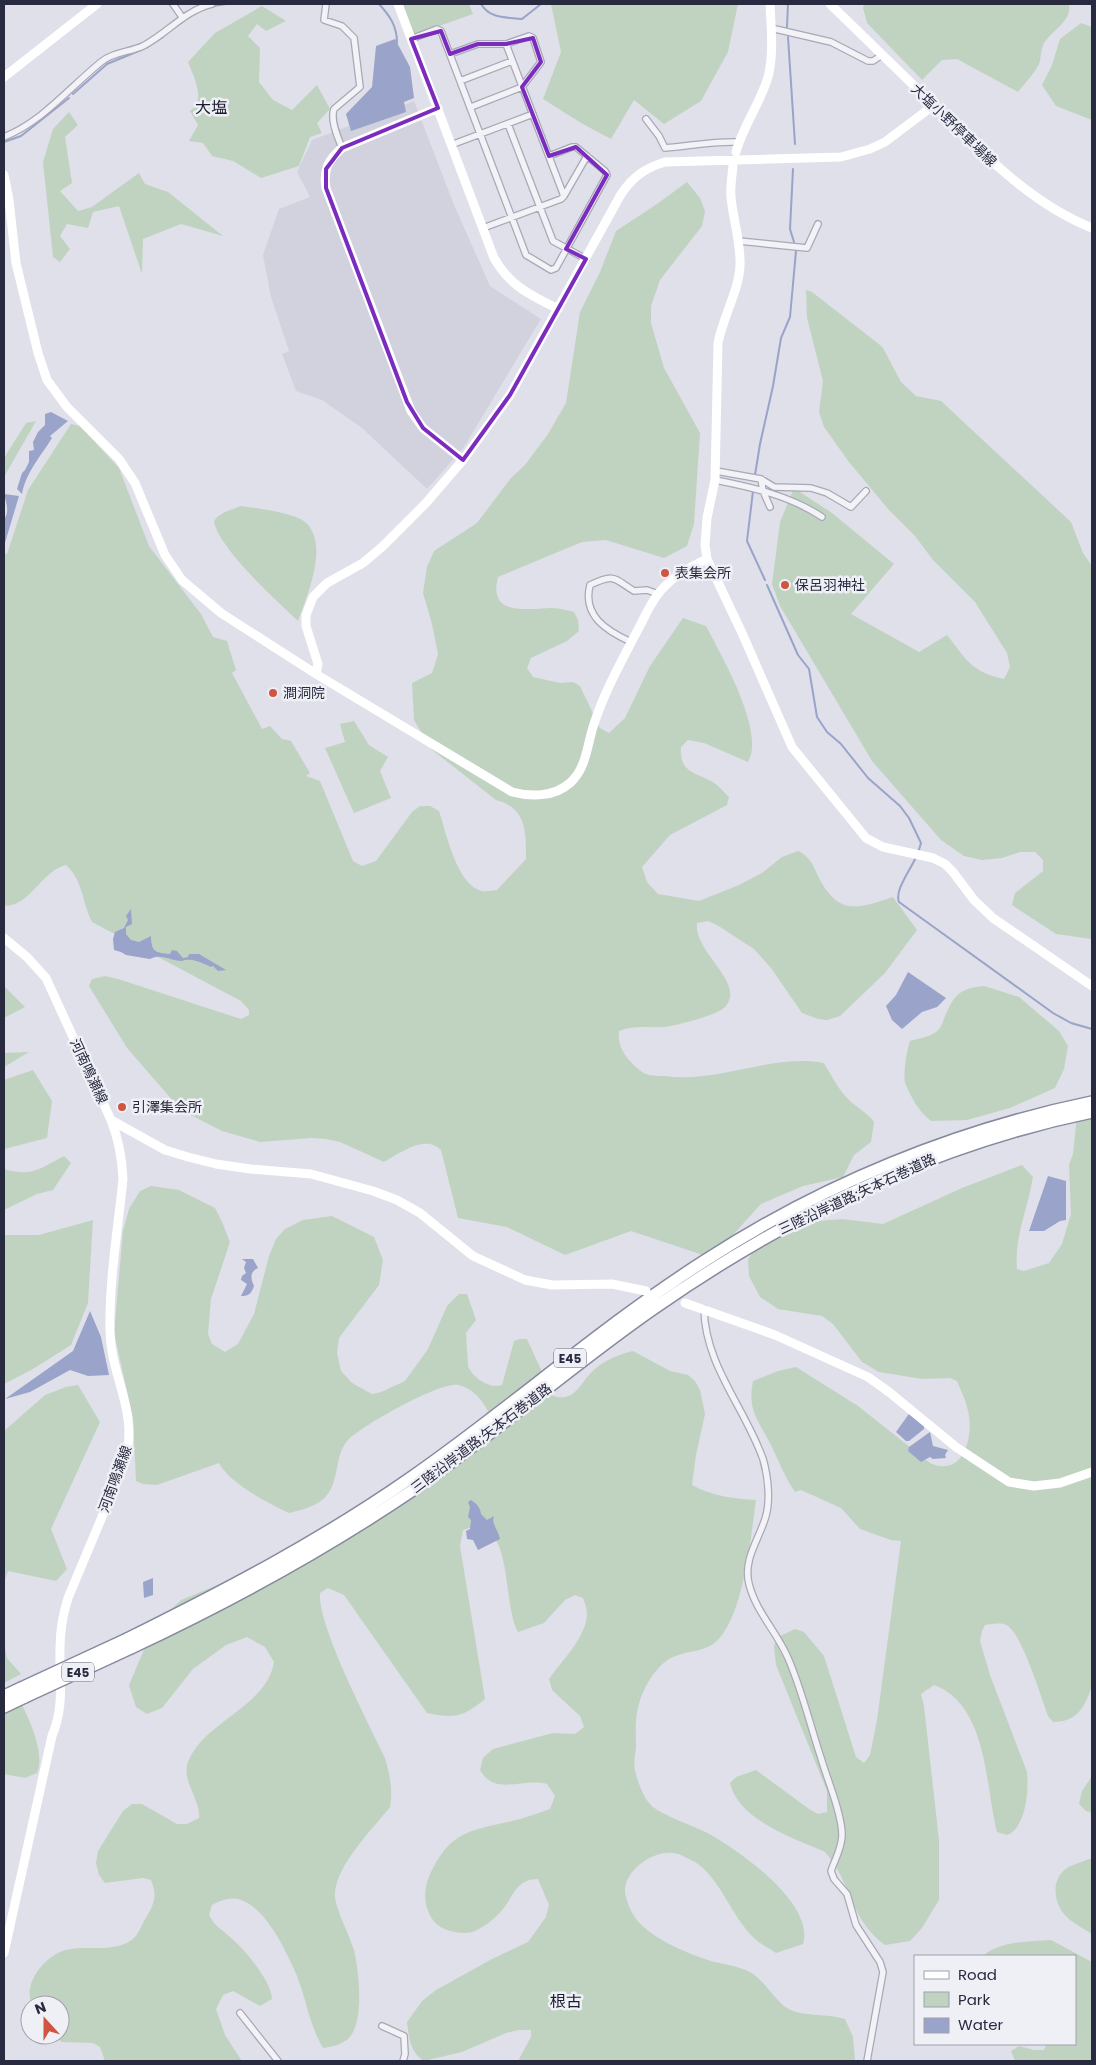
<svg xmlns="http://www.w3.org/2000/svg" width="1096" height="2065" viewBox="0 0 1096 2065" font-family="Poppins,'Noto Sans JP',sans-serif">
<style>
.built{fill:#d1d2de}
.green{fill:#c0d3c1}
.water{fill:#9aa3c9}
.lines{fill:none;stroke-linecap:round;stroke-linejoin:round}
.stream{stroke:#9aa3c9;stroke-width:2}
.street-casing{stroke:#a8a9b6;stroke-width:8}
.highway-casing{stroke:#86899f;stroke-width:14}
.street{stroke:#f2f2f7;stroke-width:5.5}
.secondary{stroke:#fff;stroke-width:9}
.highway{stroke:#fff;stroke-width:11}
.highway-bridge-casing{stroke:#86899f;stroke-width:14;stroke-linecap:butt}
.highway-bridge{stroke:#fff;stroke-width:11}
.marked{fill:none;stroke:#7b2cbf;stroke-width:4;stroke-linejoin:round}
.poi-dot{fill:#cf5542;stroke:#eff0f6;stroke-width:2}
.labels{text-anchor:middle;dominant-baseline:central;stroke-width:5;stroke-linejoin:round;paint-order:stroke}
.shield{fill:#eff0f6;stroke:#646577;stroke-width:1}
.shield-label{font-size:12px;font-weight:bold;fill:#282a40}
.street-label{font-size:14px;fill:#282a40;stroke:#eff0f6}
.poi-label{font-size:14px;fill:#282a40;stroke:#eff0f6;text-anchor:start}
.quarter-label{font-size:16px;fill:#1a1b31;stroke:#eff0f6}
</style>
<rect width="100%" height="100%" fill="#dfe0e9"/>
<path class="built" d="M 414,101 L 454,205 L 490,286 L 541,319 L 464,447 L 427,489 L 362,428 L 322,400 L 296,391 L 282,354 L 289,351 L 271,297 L 263,255 L 279,209 L 310,197 L 297,172 L 312,140 Z"/>
<path class="green" d="M 403,4 L 469,4 L 473,14 L 414,35 Z
M 551,4 L 738,4 L 728,52 L 701,101 L 664,124 L 634,100 L 611,139 L 581,123 L 543,99 L 561,52 Z
M 864,4 L 1069,4 C 1072,23 1051,30 1043,45 C 1041,50 1041,58 1039,64 C 1034,74 1025,83 1018,92 L 957,59 L 942,60 L 922,80 L 867,23 L 863,8 Z
M 262,6 L 286,21 L 266,31 L 257,24 L 248,36 L 260,48 L 259,82 L 273,100 L 292,110 L 317,85 L 330,109 L 317,123 L 322,133 L 310,137 L 299,166 L 261,178 L 233,161 L 212,156 L 203,143 L 189,141 L 198,125 L 190,111 C 207,100 193,76 188,62 L 215,33 Z
M 1081,23 L 1092,27 L 1092,120 L 1056,106 L 1042,85 L 1052,65 L 1060,39 Z
M 69,112 L 78,125 L 65,137 L 72,183 L 60,191 L 78,211 L 92,207 L 139,173 L 145,184 L 168,192 L 223,236 L 181,224 L 143,239 L 142,274 L 119,206 L 93,212 L 88,228 L 67,224 L 60,236 L 70,249 L 60,262 L 53,257 L 43,162 L 53,129 Z
M 687,182 L 700,198 L 705,211 L 702,226 L 660,280 L 651,306 L 651,323 L 664,368 L 700,433 L 694,524 L 687,546 L 664,558 L 606,540 L 582,542 L 498,577 C 488,616 525,609 551,608 C 558,608 566,610 574,612 L 578,620 L 579,631 L 567,641 L 531,658 L 527,668 L 533,677 L 560,683 L 573,682 L 580,686 L 600,728 L 609,733 L 625,718 L 650,666 L 683,618 L 706,626 C 721,655 766,732 748,762 L 704,743 L 688,740 L 681,747 C 679,774 697,772 714,783 C 719,786 724,792 729,797 L 727,805 L 670,835 L 642,867 L 647,882 L 658,894 L 699,901 L 739,885 L 762,873 L 782,857 L 798,851 C 808,855 813,864 817,874 C 837,915 855,910 893,897 L 917,930 L 885,973 L 840,1016 L 827,1020 L 818,1019 L 802,1013 L 771,968 L 754,949 L 717,925 L 708,921 L 697,923 C 693,952 747,983 725,1007 C 718,1015 675,1026 664,1027 C 648,1028 634,1025 619,1031 C 618,1042 621,1050 628,1059 C 633,1064 639,1071 646,1074 C 651,1076 659,1076 665,1076 C 716,1084 773,1053 824,1063 C 831,1075 838,1089 848,1099 C 857,1108 867,1112 874,1122 L 871,1142 L 854,1155 L 843,1177 L 803,1186 L 761,1204 L 712,1258 L 631,1231 L 565,1255 L 507,1227 L 458,1218 L 441,1150 C 424,1134 401,1153 384,1162 L 340,1142 L 326,1139 L 311,1138 L 260,1142 L 222,1131 L 181,1110 L 127,1048 L 89,986 L 92,979 L 105,976 L 118,979 L 241,1019 L 249,1015 L 249,1010 L 241,1001 L 92,922 C 82,902 83,880 66,865 C 41,871 31,906 4,906 L 4,553 L 7,554 L 28,490 L 71,424 L 80,426 L 119,468 L 149,546 L 201,614 L 213,637 L 227,641 L 236,670 L 232,673 L 262,729 L 270,726 L 282,739 L 291,741 L 310,773 L 306,776 L 320,781 L 353,861 L 362,866 L 376,861 L 412,812 L 420,806 L 430,806 L 439,811 C 446,832 457,886 482,891 C 486,892 493,890 497,890 L 526,859 C 526,832 527,808 496,800 L 431,749 L 414,720 L 412,683 L 432,673 L 438,654 L 432,624 L 423,593 L 427,567 L 434,551 L 477,523 L 511,478 L 525,465 L 548,434 L 566,403 L 580,312 L 600,272 L 616,231 L 657,204 Z
M 806,290 L 812,292 L 880,345 L 883,348 L 901,382 L 916,396 L 941,401 L 1071,522 L 1083,553 L 1092,566 L 1092,939 L 1056,934 L 1012,905 L 1015,893 L 1043,871 L 1043,860 L 1035,852 L 1020,852 L 1002,858 L 982,860 L 964,856 L 941,840 L 872,761 L 780,606 L 772,584 L 780,522 L 794,488 L 832,513 L 894,564 L 851,614 L 919,652 L 947,635 C 966,659 971,672 1004,679 L 1010,667 L 1007,653 L 975,602 L 933,560 L 915,536 L 888,509 L 849,462 L 824,427 L 819,412 L 823,381 L 807,318 Z
M 36,421 L 4,477 L 4,458 L 26,423 Z
M 241,506 C 255,508 295,513 305,522 C 330,543 307,596 298,621 C 277,601 218,548 214,521 L 217,517 L 225,512 Z
M 354,721 L 369,745 L 388,757 L 380,771 L 391,798 L 354,813 L 325,748 L 345,742 L 340,724 Z
M 4,986 L 25,1007 L 4,1018 Z
M 984,986 L 1019,997 L 1059,1031 L 1068,1046 L 1064,1069 L 1055,1088 L 1010,1108 L 967,1120 L 931,1121 C 919,1112 911,1097 905,1083 C 903,1076 907,1048 910,1041 C 919,1038 933,1037 939,1029 C 943,1025 943,1019 946,1014 C 955,993 962,988 984,986 Z
M 29,1052 L 4,1067 L 4,1053 Z
M 33,1070 L 52,1101 L 47,1138 L 4,1149 L 4,1080 Z
M 1078,1106 L 1092,1113 L 1092,1686 C 1085,1707 1077,1722 1053,1722 L 1048,1716 C 1041,1697 1023,1637 1008,1626 C 1002,1622 992,1624 985,1625 L 982,1631 L 980,1641 L 990,1675 L 1027,1772 C 1029,1790 1026,1828 1007,1835 L 997,1832 C 985,1785 988,1705 934,1685 L 921,1694 L 924,1706 L 939,1840 L 939,1900 L 922,1928 L 910,1941 L 885,1945 C 849,1919 852,1882 825,1852 C 795,1839 738,1820 730,1783 L 736,1777 L 756,1770 L 809,1809 L 818,1814 L 827,1812 L 827,1791 L 776,1665 L 774,1647 L 776,1638 L 795,1629 L 804,1632 L 824,1656 L 856,1757 L 864,1763 L 870,1755 L 877,1720 L 901,1541 L 891,1540 L 860,1529 L 841,1508 L 801,1490 L 795,1492 C 785,1477 779,1462 772,1447 C 759,1421 747,1411 753,1381 L 778,1371 L 796,1367 L 858,1406 L 930,1463 C 964,1478 974,1436 968,1411 C 966,1400 961,1391 957,1381 L 950,1378 L 922,1379 L 879,1372 L 862,1362 L 833,1324 L 822,1316 L 778,1309 L 760,1297 L 749,1276 L 748,1260 L 758,1242 L 797,1223 L 842,1219 L 883,1224 L 962,1188 L 1022,1165 L 1033,1177 C 1028,1208 1014,1238 1017,1269 L 1024,1271 L 1049,1263 L 1062,1244 L 1071,1214 L 1069,1165 L 1073,1154 Z
M 64,1156 L 71,1163 L 53,1190 L 37,1194 L 4,1210 L 4,1169 C 32,1177 39,1169 64,1156 Z
M 151,1186 L 179,1190 L 215,1208 L 222,1222 L 230,1242 L 211,1299 L 208,1334 L 212,1344 L 225,1352 L 238,1344 L 254,1314 L 269,1256 L 276,1239 L 285,1229 L 303,1220 L 332,1216 L 374,1237 L 383,1260 L 379,1285 L 339,1338 L 337,1353 L 341,1371 L 352,1383 L 372,1394 L 381,1392 L 405,1381 L 428,1349 L 447,1306 L 459,1294 L 467,1294 L 476,1320 L 466,1333 L 468,1366 C 473,1378 489,1389 502,1385 L 514,1341 L 520,1339 L 527,1339 L 553,1396 C 577,1403 580,1381 595,1369 C 605,1360 620,1354 633,1351 L 670,1371 L 688,1375 L 695,1381 L 700,1390 L 705,1414 L 696,1455 L 692,1485 C 711,1496 735,1499 756,1500 C 751,1537 744,1606 722,1635 C 708,1655 688,1648 669,1659 C 652,1670 640,1694 637,1713 C 635,1724 636,1736 636,1747 C 635,1756 633,1766 636,1774 C 639,1785 644,1799 653,1807 C 666,1817 695,1826 711,1835 C 741,1852 815,1904 803,1944 L 776,1953 C 769,1948 760,1944 754,1938 C 734,1919 723,1887 703,1868 C 698,1863 689,1859 683,1856 C 662,1844 624,1867 625,1892 C 626,1900 631,1913 637,1920 C 652,1939 692,1956 715,1962 C 727,1965 737,1966 748,1971 C 767,1980 776,2007 796,2012 C 812,2016 829,2014 845,2019 L 853,2037 L 855,2061 L 518,2061 L 531,2037 L 531,2030 L 519,2030 L 506,2033 L 462,2052 L 424,2061 C 410,2052 409,2038 407,2022 L 422,2001 L 436,1990 L 492,1959 L 528,1942 L 546,1917 L 549,1905 L 538,1879 C 517,1879 514,1895 503,1909 C 495,1919 478,1933 465,1933 C 446,1932 433,1927 427,1908 C 423,1894 426,1881 433,1868 C 451,1834 467,1831 503,1823 C 518,1820 535,1815 550,1809 L 555,1796 L 547,1784 C 523,1777 495,1797 480,1770 L 483,1758 L 493,1749 L 553,1733 L 575,1734 L 584,1727 L 580,1716 L 552,1690 L 549,1679 C 562,1660 586,1638 587,1614 C 587,1609 585,1603 583,1598 L 575,1595 L 565,1600 L 544,1623 L 518,1632 C 505,1610 510,1548 490,1534 C 486,1531 477,1529 472,1527 L 463,1530 L 460,1546 L 485,1699 C 463,1717 455,1719 427,1713 L 344,1595 L 328,1588 L 320,1593 C 317,1625 369,1724 385,1758 C 390,1775 393,1789 390,1807 C 372,1830 338,1863 335,1892 C 333,1904 350,1936 354,1950 C 359,1971 365,2023 348,2039 C 340,2045 332,2047 323,2048 C 308,2023 306,1995 294,1969 C 284,1947 265,1908 241,1900 C 231,1896 220,1901 212,1905 L 209,1915 C 215,1927 221,1928 230,1937 C 245,1950 271,1980 272,1999 L 260,2006 L 233,1991 L 223,1995 L 216,2009 L 225,2035 L 242,2061 L 105,2061 L 100,2047 L 93,2043 L 62,2042 L 53,2035 L 60,2035 L 60,2005 L 32,2005 C 22,1984 45,1955 66,1950 C 88,1944 118,1955 136,1936 C 140,1930 143,1922 147,1916 C 155,1902 157,1895 151,1880 L 143,1878 L 105,1883 L 99,1875 L 96,1863 L 98,1851 L 123,1811 L 132,1804 L 142,1804 L 177,1824 L 187,1824 L 199,1818 C 201,1800 181,1781 188,1762 C 203,1722 267,1707 274,1662 L 265,1647 L 247,1637 L 226,1645 L 193,1669 L 162,1708 L 147,1714 L 136,1707 L 129,1685 L 154,1626 L 181,1600 L 237,1577 L 383,1504 L 422,1477 L 466,1440 L 488,1411 C 481,1399 473,1388 458,1385 C 439,1382 364,1425 349,1439 C 334,1454 340,1479 327,1495 C 319,1506 301,1510 289,1513 C 268,1503 230,1484 219,1463 L 157,1485 L 143,1484 L 136,1481 L 133,1418 L 114,1333 L 123,1231 L 129,1209 L 140,1191 Z
M 93,1220 L 88,1303 L 71,1345 L 33,1369 L 4,1384 L 4,1235 L 39,1235 Z
M 78,1385 L 100,1422 L 51,1529 L 67,1569 L 56,1581 L 8,1571 L 4,1583 L 4,1431 L 45,1395 L 66,1387 Z
M 4,1641 L 7,1658 L 21,1674 L 4,1683 Z
M 19,1699 C 28,1716 46,1754 37,1773 L 25,1778 L 4,1774 L 4,1701 Z
M 1092,1776 L 1092,1813 L 1086,1811 L 1079,1804 L 1082,1791 Z
M 1092,1858 L 1092,1934 C 1085,1929 1076,1925 1069,1919 C 1054,1907 1049,1880 1067,1868 C 1074,1864 1084,1861 1092,1858 Z
M 1051,1940 L 1092,1962 L 1092,2061 L 1015,2061 L 1011,2051 L 1019,2046 L 1034,2050 L 1044,2050 L 1046,2044 L 1075,2044 L 1075,1956 L 983,1956 C 1001,1940 1029,1942 1051,1940 Z"/>
<path class="water" d="M 395,39 L 410,67 L 414,98 L 404,102 L 406,112 L 351,131 L 346,114 L 372,87 L 376,46 Z
M 51,412 L 68,421 L 50,436 L 52,438 C 41,456 26,472 22,494 L 17,489 L 22,473 L 25,470 L 29,462 L 29,451 L 34,450 L 33,442 L 38,432 L 45,425 L 45,414 Z
M 4,494 L 19,496 L 4,546 L 4,519 C 10,512 6,502 4,494 Z
M 131,909 L 132,924 L 126,927 L 126,934 L 131,940 L 139,942 L 151,936 C 151,952 156,953 170,954 L 172,950 L 177,951 L 183,958 L 188,957 L 189,954 L 199,954 L 226,970 L 218,971 L 213,966 L 211,967 C 206,965 201,962 196,961 C 191,959 186,960 181,961 C 171,961 161,953 150,959 L 126,955 L 121,952 L 114,950 L 113,939 L 115,932 L 124,928 L 128,920 L 126,916 Z
M 908,972 L 946,998 L 937,1007 L 922,1012 L 902,1029 L 892,1020 L 886,1006 L 896,995 Z
M 1048,1176 L 1066,1181 L 1066,1220 L 1060,1221 L 1044,1231 L 1029,1231 Z
M 242,1259 L 253,1259 L 258,1268 C 249,1272 251,1279 254,1286 C 251,1294 249,1296 241,1296 L 247,1284 L 241,1280 L 242,1276 L 246,1273 L 244,1268 L 246,1262 Z
M 90,1311 L 101,1337 L 109,1375 L 88,1376 L 70,1370 L 30,1392 L 5,1399 L 73,1351 Z
M 911,1411 L 924,1426 L 924,1429 L 909,1441 L 906,1441 L 896,1432 Z
M 930,1432 L 933,1446 L 948,1450 L 945,1455 L 946,1458 L 933,1459 L 930,1457 L 921,1462 L 908,1451 L 909,1447 Z
M 471,1500 C 477,1504 480,1507 481,1514 L 487,1520 L 494,1516 C 491,1524 499,1531 500,1539 L 478,1550 L 473,1540 L 467,1539 L 466,1531 L 470,1529 L 471,1520 L 468,1517 L 470,1507 L 468,1502 Z
M 153,1578 L 153,1595 L 144,1598 L 143,1582 Z"/>
<g class="lines">
<path class="stream" d="M 379,4 C 390,16 397,26 397,43
M 481,4 C 490,19 506,17 522,19 L 541,4
M 213,6 L 226,4
M 787,27 L 788,4
M 788,37 L 795,144
M 146,48 L 163,37
M 73,94 L 107,64 L 141,50
M 4,142 L 21,136 L 69,98
M 793,169 L 790,229 L 794,242
M 755,475 L 760,444 L 773,386 L 781,338 L 790,317 L 796,251
M 753,491 L 747,541 L 765,580
M 767,585 L 798,655 L 809,669 L 817,717 L 827,732 L 841,744 L 868,778 L 900,806 L 909,818 L 921,843 L 918,853
M 916,857 C 911,869 894,891 899,902 L 1053,1013 L 1071,1023 L 1092,1029"/>
<defs>
<path id="street" d="M 173,4 L 182,17
M 326,4 L 324,20 L 342,26 L 354,38 L 360,87 L 334,109 C 330,120 338,138 342,148
M 771,28 L 831,42 L 868,61 L 873,61 L 882,55
M 411,39 L 437,29 L 441,31 L 526,255 L 551,270 L 556,268 L 607,175 L 605,171 L 576,147 L 572,147 L 549,156
M 450,54 L 478,44 L 506,44 L 564,196 L 561,199 L 483,228
M 460,81 L 512,61
M 471,107 L 522,87 L 541,62 L 533,38 L 529,36 L 506,44
M 646,119 L 659,136 L 665,148 C 690,146 713,141 738,142
M 508,124 L 553,241 L 586,259
M 4,137 C 43,121 69,88 101,62 C 113,52 130,52 143,46 C 168,33 184,11 212,4
M 451,145 L 533,114
M 564,196 L 587,156
M 739,241 L 807,248 L 818,224
M 716,471 L 761,479 L 774,487 L 811,488 L 827,493 L 851,507 L 866,491
M 761,479 L 763,491 L 770,507
M 715,480 C 751,487 791,496 822,517
M 631,642 C 607,631 582,616 590,585 C 615,573 613,578 634,591 L 647,590 L 658,594
M 704,1309 C 705,1365 745,1408 763,1459 C 768,1476 771,1502 765,1519 C 758,1541 743,1560 749,1584 C 756,1612 777,1632 788,1658 C 802,1690 810,1725 821,1758 C 827,1779 842,1814 842,1835 C 842,1848 835,1859 831,1871 L 834,1879 L 847,1894 L 856,1925 L 880,1962 L 883,1972 L 867,2061
M 240,2013 L 278,2061
M 382,2026 L 404,2036 L 405,2054 L 403,2061"/>
<path id="highway" d="M 127,1639 C 224,1591 320,1541 409,1479 C 510,1409 602,1326 706,1260 C 823,1184 956,1130 1092,1102
M 131,1648 C 229,1602 323,1551 413,1490 C 495,1433 571,1366 653,1309 C 786,1216 933,1145 1092,1112
M 4,1696 L 21,1688
M 4,1707 L 25,1697"/>
</defs>
<use href="#street" class="street-casing"/>
<use href="#highway" class="highway-casing"/>
<use href="#street" class="street"/>
<path class="secondary" d="M 398,4 L 494,258 C 510,286 530,295 558,309
M 830,4 C 866,39 903,75 939,110 C 984,155 1032,204 1092,228
M 4,77 L 97,4
M 438,108 L 342,148 C 328,160 323,170 326,188 L 411,411 L 423,428 L 463,460
M 736,152 C 743,126 760,104 768,77 C 774,54 771,28 770,4
M 733,166 C 732,177 730,187 731,197 C 733,220 741,242 740,266 C 739,290 723,317 718,343 L 715,480 L 707,518 L 705,545 L 707,559 L 715,576 L 742,633 L 792,747 L 866,838 L 883,847 L 933,858 L 945,864 L 953,872 L 974,900 L 993,918 L 1092,986
M 4,175 L 9,200 L 16,263 L 38,353 L 47,380 L 67,407 L 119,459 L 135,483 L 165,555 L 182,580 L 221,613 L 316,674 L 512,792 C 531,797 554,797 570,783 C 587,768 587,744 594,724 C 604,693 619,666 634,637 C 642,623 648,607 658,594 C 671,577 689,567 707,559
M 316,674 L 318,664 L 306,626 L 306,615 L 313,597 L 327,583 L 363,563 L 382,547 L 426,503 L 463,460 L 510,395 L 620,196 C 632,177 645,168 665,162 L 841,157 L 870,149 L 885,142 L 934,105
M 4,938 L 27,957 L 46,978 L 111,1120 C 119,1140 122,1157 123,1179 C 118,1229 109,1280 110,1331 C 111,1379 139,1410 125,1462 L 68,1598 C 63,1614 60,1631 60,1648 C 59,1680 65,1705 52,1736 L 4,1953
M 111,1120 L 165,1150 L 188,1157 L 216,1164 L 250,1169 L 311,1174 L 373,1191 L 397,1200 L 420,1213 L 473,1256 L 525,1280 L 552,1285 L 612,1284 L 646,1291
M 685,1303 L 775,1335 L 868,1377 L 889,1392 L 956,1447 L 1009,1482 L 1034,1486 L 1060,1483 L 1092,1472"/>
<use href="#highway" class="highway"/>
<defs>
<path id="highway-bridge" d="M 21,1688 L 127,1639
M 25,1697 L 131,1648"/>
</defs>
<use href="#highway-bridge" class="highway-bridge-casing"/>
<use href="#highway-bridge" class="highway-bridge"/>
</g>
<path class="marked" d="M 441,31 L 450,54 L 478,44 L 506,44 L 533,38 L 541,62 L 522,87 L 549,156 L 576,147 L 607,175 L 566,249 L 586,259 L 510,395 L 463,460 L 423,428 L 407,402 L 326,188 L 326,169 L 342,148 L 438,108 L 411,39 Z"/>
<g class="poi-dot">
<circle cx="665" cy="573" r="5"/>
<circle cx="785" cy="585" r="5"/>
<circle cx="273" cy="693" r="5"/>
<circle cx="122" cy="1107" r="5"/>
</g>
<g class="labels">
<g class="shield">
<rect x="554" y="1348.5" width="32" height="19" rx="4"/>
<rect x="62" y="1662.5" width="32" height="19" rx="4"/>
</g>
<g class="shield-label">
<text x="570" y="1358">E45</text>
<text x="78" y="1672">E45</text>
</g>
<g class="street-label">
<text transform="translate(954 125) rotate(44)">大塩小野停車場線</text>
<text transform="translate(89 1071) rotate(65)">河南鳴瀬線</text>
<text transform="translate(857 1194) rotate(-25)">三陸沿岸道路;矢本石巻道路</text>
<text transform="translate(481 1438) rotate(-37)">三陸沿岸道路;矢本石巻道路</text>
<text transform="translate(115 1479) rotate(-70)">河南鳴瀬線</text>
</g>
<g class="poi-label">
<text x="675" y="573">表集会所</text>
<text x="795" y="585">保呂羽神社</text>
<text x="283" y="693">澗洞院</text>
<text x="132" y="1107">引澤集会所</text>
</g>
<g class="quarter-label">
<text x="211" y="107">大塩</text>
<text x="566" y="2001">根古</text>
</g>
</g>
<rect width="1096" height="2065" fill="none" stroke="#282a40" stroke-width="10"/>
<rect x="914" y="1955" width="162" height="90" fill="#eff0f6" stroke="#9fa1ad"/>
<rect x="924" y="1971" width="25" height="8" fill="#ffffff" stroke="#9fa1ad"/>
<text x="958" y="1980" font-size="15" fill="#282a40">Road</text>
<rect x="924" y="1992" width="25" height="15" fill="#c0d3c1" stroke="#9fa1ad"/>
<text x="958" y="2005" font-size="15" fill="#282a40">Park</text>
<rect x="924" y="2018" width="25" height="15" fill="#9aa3c9" stroke="#9fa1ad"/>
<text x="958" y="2030" font-size="15" fill="#282a40">Water</text>
<g transform="translate(45 2020) rotate(339)"><circle r="24" fill="#eff0f6" stroke="#9fa1ad"/>
<path d="M0-4L9 19L0 12L-9 19Z" fill="#cf5542"/>
<text y="-8" font-size="14" font-weight="bold" text-anchor="middle" fill="#282a40">N</text>
</g>
</svg>
